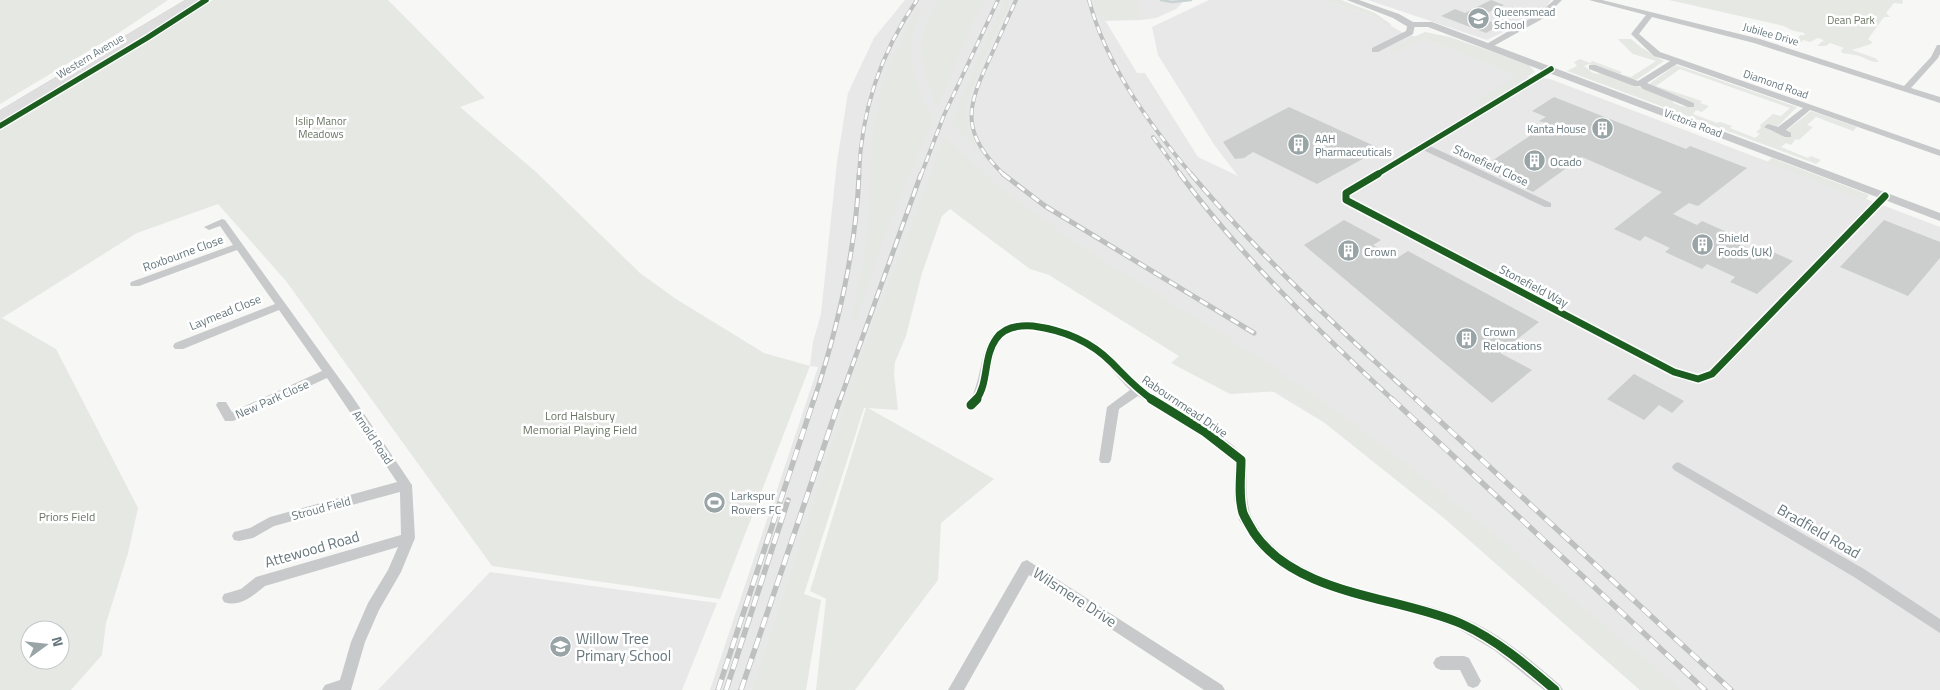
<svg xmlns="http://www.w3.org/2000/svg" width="1940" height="690" viewBox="0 0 1940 690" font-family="'Titillium Web',sans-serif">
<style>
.built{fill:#e7e8e7}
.green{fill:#e6e8e4;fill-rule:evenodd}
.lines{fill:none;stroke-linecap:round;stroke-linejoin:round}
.stream{stroke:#c9d3d3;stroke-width:2.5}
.building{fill:#cccece}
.trunk-casing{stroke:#d3d3d3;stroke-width:1}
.minor{fill:#c7c9ca;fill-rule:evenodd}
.tertiary{fill:#c7c9ca;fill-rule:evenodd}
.trunk{fill:#dedede;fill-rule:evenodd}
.rail-far2-casing{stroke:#bec0c0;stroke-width:4}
.rail-far1-casing{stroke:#bec0c0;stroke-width:5}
.rail-casing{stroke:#bec0c0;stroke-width:5.5}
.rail-far2{stroke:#fff;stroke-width:2.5;stroke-dasharray:7;stroke-linecap:butt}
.rail-far1{stroke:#fff;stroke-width:3;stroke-dasharray:9;stroke-linecap:butt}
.rail{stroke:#fff;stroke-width:4;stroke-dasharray:11;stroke-linecap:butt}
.cycleway-far2-casing{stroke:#fff;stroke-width:8}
.cycleway-far1-casing{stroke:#fff;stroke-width:10}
.cycleway-casing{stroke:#fff;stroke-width:12}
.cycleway-far2{stroke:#1b5e20;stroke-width:5.5}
.cycleway-far1{stroke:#1b5e20;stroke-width:7}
.cycleway{stroke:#1b5e20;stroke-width:9}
.labels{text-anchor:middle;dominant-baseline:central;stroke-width:5;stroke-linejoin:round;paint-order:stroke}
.far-poi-label{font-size:11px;fill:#66777d;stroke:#fff;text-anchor:start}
.far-park-label{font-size:11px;fill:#6a7664;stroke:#fff}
.far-street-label{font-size:11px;fill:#66777d;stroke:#fff}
.poi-label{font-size:12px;fill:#66777d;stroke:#fff;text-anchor:start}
.street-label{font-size:12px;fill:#66777d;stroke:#fff}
.park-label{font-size:12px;fill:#6a7664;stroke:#fff}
.near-street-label{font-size:15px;fill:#66777d;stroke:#fff}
.near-poi-label{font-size:15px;fill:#66777d;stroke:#fff;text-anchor:start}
</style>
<rect width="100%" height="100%" fill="#f7f7f6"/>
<path class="built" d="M 905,0 L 1098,0 L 1100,12 L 1137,73 L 1145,73 L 1198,157 L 1238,176 L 1215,146 L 1158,55 L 1152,27 L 1209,0 L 1323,0 L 1376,17 L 1405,34 L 1422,38 L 1519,76 L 1550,79 L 1940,227 L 1940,690 L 1640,690 L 1444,518 L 1325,423 L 1285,399 L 978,198 L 944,178 L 856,371 L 751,690 L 710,690 L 818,367 L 810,366 L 813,342 L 821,314 L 837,162 L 848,93 L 874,38 Z
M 1136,0 L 1185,0 L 1176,9 L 1156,18 L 1141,20 Z
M 1368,0 L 1551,0 L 1545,8 L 1537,8 L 1533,11 L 1537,15 L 1487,40 Z
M 490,572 L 717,603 L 682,690 L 378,690 Z"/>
<path class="green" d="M 0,0 L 168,0 L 120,32 L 0,104 Z
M 213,0 L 388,0 L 485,98 L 460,107 L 536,172 L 640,273 L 676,299 L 764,353 L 810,366 L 720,599 L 492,566 L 286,281 L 218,204 L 137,233 L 2,318 L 56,349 L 138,508 L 128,553 L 106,623 L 102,655 L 71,690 L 0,690 L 0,130 ZM 30,630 L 60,630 L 60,660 L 30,660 Z
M 939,0 L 985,0 L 974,19 L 938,107 C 925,84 917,46 927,21 C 930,14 935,7 939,0 Z
M 1005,0 L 1011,0 C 1002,18 963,99 965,115 C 967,131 977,147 986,160 L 952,124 L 967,84 Z
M 1094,0 L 1137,0 L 1141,20 L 1101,21 Z
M 1323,0 L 1341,0 L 1375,13 L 1392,25 L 1388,25 L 1376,17 Z
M 1669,0 L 1902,0 L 1903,1 L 1902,4 L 1894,3 L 1886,13 L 1890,17 L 1884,17 L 1868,39 L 1872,42 L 1871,44 L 1852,50 L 1875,58 L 1879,62 C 1869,63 1864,56 1855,55 C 1851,54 1847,54 1842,53 L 1841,50 L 1844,48 L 1830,43 L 1826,46 L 1817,46 L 1824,40 L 1818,38 L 1810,42 L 1803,40 L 1802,42 L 1795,42 L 1800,35 L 1805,35 L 1804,33 L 1791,30 L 1784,26 Z
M 917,9 L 921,9 C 918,19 913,30 912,40 C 908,69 920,94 933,119 L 883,239 L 856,320 L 851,320 L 866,249 L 872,140 L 879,102 L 885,75 Z
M 1425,32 L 1450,37 L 1487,50 L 1529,65 L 1535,72 L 1485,104 L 1475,101 L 1518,76 L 1422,38 L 1393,53 L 1390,51 L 1397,45 Z
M 1618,39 L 1631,39 L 1642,48 L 1664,61 L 1638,79 L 1634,80 L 1589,64 L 1584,66 C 1591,70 1592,76 1602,73 L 1673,99 L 1673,103 L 1681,106 L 1692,107 L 1694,103 L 1649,84 L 1676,65 L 1797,107 L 1777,127 L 1768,126 L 1769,130 L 1786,135 L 1792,135 L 1787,130 L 1811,111 L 1857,127 L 1853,131 L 1816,117 L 1807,125 L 1813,127 L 1799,140 L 1796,139 L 1791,145 L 1786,143 L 1781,147 L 1808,158 L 1811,156 L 1821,160 L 1816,164 L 1567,71 L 1577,66 L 1574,62 L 1580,59 L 1590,63 L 1592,61 L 1622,72 L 1620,74 L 1631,77 L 1656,61 L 1633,54 ZM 1680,69 L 1790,108 L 1781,116 L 1773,114 L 1760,125 L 1761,128 L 1756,132 L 1760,134 L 1755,138 L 1730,128 L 1732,126 L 1720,122 L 1717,123 L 1693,114 L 1696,110 L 1702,112 L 1709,106 L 1700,103 L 1702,101 L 1656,86 Z
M 945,137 C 1043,237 1172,297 1286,376 C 1424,471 1552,583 1682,690 L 1640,690 L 1444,518 L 1325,423 L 1281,391 L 1230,394 L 1171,363 L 1179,356 L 1049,275 L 1030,269 L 950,209 L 942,216 L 922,273 L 906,336 L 895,362 L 894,374 L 898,410 L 868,408 L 994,479 L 941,523 L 938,580 L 855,690 L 816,690 L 826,599 L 810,591 L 866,408 L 864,408 L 804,594 L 821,600 L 806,690 L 751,690 L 856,370 Z
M 1772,158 L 1869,195 L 1865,200 L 1767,162 Z"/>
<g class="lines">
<path class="stream" d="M 1161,0 L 1172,2 L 1191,0"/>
</g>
<path class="building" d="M 1491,0 L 1504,5 L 1478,17 L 1500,25 L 1486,33 L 1441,16 L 1455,9 L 1465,13 Z
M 1554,97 L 1686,149 L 1690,146 L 1747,168 L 1698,206 L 1689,203 L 1673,214 L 1697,225 L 1702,221 L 1738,237 L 1733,241 L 1760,253 L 1764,248 L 1793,261 L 1757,294 L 1730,282 L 1735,277 L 1707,264 L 1702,269 L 1665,252 L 1670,248 L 1645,236 L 1640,241 L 1614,229 L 1662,192 L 1582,157 L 1533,192 L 1481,168 L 1548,124 L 1539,121 L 1546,117 L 1532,111 Z
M 1289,107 L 1381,149 L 1317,184 L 1253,152 L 1244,158 L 1235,159 L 1223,142 Z
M 1344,220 L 1381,240 L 1373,245 L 1397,258 L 1408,251 L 1539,322 L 1500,353 L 1532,370 L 1492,403 L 1304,245 Z
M 1884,220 L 1940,242 L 1940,258 L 1908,296 L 1840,267 Z
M 1634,374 L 1684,401 L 1672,413 L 1659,405 L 1644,420 L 1607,399 Z"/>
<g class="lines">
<defs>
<path id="trunk" d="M 186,0 L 200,0 L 138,41 L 0,121 L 0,111 Z"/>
</defs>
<use href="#trunk" class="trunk-casing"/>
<path class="minor" d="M 1554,0 L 1562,0 L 1544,18 L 1490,48 L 1483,46 L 1538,14 Z
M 1589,0 L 1602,0 L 1760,39 L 1904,86 L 1931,57 L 1937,45 L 1940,45 L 1940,54 L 1938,58 L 1911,88 L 1940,97 L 1940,103 L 1754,43 L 1652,17 L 1639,34 L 1660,52 L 1940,150 L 1940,156 L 1810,110 L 1786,130 L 1791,133 L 1791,137 L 1785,137 L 1764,127 L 1768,124 L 1778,127 L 1803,108 L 1677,64 L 1647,83 L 1694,103 L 1694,107 L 1688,107 L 1643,89 L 1640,86 L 1634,86 L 1589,69 L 1589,65 L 1595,65 L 1638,81 L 1670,61 L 1654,56 L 1631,34 L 1646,15 Z
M 1408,23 L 1415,25 L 1413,34 L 1378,52 L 1372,52 L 1372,48 L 1406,31 Z
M 1548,67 L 1555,69 L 1430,146 L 1551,203 L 1551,207 L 1545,207 L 1423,150 L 1351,194 L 1351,199 L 1678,369 L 1693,375 L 1702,374 L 1708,371 L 1882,194 L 1888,194 L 1890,196 L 1716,377 C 1700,386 1686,382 1670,375 L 1341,200 L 1343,191 Z
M 222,219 L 225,220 L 352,396 L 412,485 L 415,538 L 401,572 L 379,610 L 365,642 L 351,690 L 322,690 L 325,685 L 340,680 L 351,642 L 368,603 L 388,570 L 398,547 L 265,586 C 254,595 239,608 224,602 L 222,598 L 224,594 L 241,589 L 256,577 L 401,535 L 400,492 L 274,526 L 253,538 L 239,541 L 234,540 L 232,536 L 234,532 L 250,528 L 270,517 L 397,482 L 327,378 L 233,421 L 225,421 L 216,405 L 218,402 L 226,402 L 232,412 L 322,371 L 279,310 L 183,349 L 175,349 L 173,346 L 175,343 L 275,304 L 237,250 L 139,286 L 131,286 L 130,284 L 131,282 L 233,245 L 220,226 L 209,230 L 204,227 Z
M 1023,322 L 1066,330 L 1096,343 L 1114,358 L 1141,387 L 1210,428 L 1234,446 L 1247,460 C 1247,477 1245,496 1250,513 C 1252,519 1256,524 1259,529 C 1302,592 1403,591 1468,620 C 1502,635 1532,661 1560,685 L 1563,690 L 1544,690 L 1494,650 L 1457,628 L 1434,620 L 1342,594 L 1307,582 L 1280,567 L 1258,548 L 1239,520 L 1234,498 L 1235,462 L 1201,435 L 1138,396 L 1119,409 L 1111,460 L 1109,463 L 1101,463 L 1099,460 L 1107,407 L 1130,390 C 1118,378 1108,364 1095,354 C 1075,338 1014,313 998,344 C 988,365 993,390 975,408 L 967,408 L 965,405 C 968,400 972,398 974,392 C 986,362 979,324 1023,322 Z
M 1678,462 L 1864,569 L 1940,619 L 1940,633 L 1854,577 L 1674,470 L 1672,467 L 1674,464 Z
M 1027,560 L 1222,685 L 1225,690 L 1204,690 L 1029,575 L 964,690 L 948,690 L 1022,562 Z
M 1441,656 L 1464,656 L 1469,658 L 1481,681 L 1478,686 L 1473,688 L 1468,686 L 1460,670 L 1441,670 L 1436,668 L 1433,663 L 1436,658 Z"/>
<path class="tertiary" d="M 1347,0 L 1359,0 L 1399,14 L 1413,22 L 1432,22 L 1940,213 L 1940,221 L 1428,27 L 1408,27 L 1393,18 Z"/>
<use href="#trunk" class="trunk"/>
<defs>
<path id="rail-far2" d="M 1089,0 C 1106,65 1149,124 1192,175
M 1153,137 L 1181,175
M 859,175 C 861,111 881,52 917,0
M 921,175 L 944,115 L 998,0
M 1004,175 C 962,133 965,111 989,60 C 998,40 1007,20 1016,0"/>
<path id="rail-far1" d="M 1003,174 L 1045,206 L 1254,333
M 1180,174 C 1241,257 1318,330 1393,400
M 1191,174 C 1260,256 1338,328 1417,400
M 814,400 C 838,327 856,251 859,174
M 840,400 L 921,174"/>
<path id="rail" d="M 1392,399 L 1705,690
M 1416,399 L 1731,690
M 718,690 L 814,399
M 726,690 L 788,500
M 741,690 L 840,399"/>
</defs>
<use href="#rail-far2" class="rail-far2-casing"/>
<use href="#rail-far1" class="rail-far1-casing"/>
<use href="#rail" class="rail-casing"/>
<use href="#rail-far2" class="rail-far2"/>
<use href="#rail-far1" class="rail-far1"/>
<use href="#rail" class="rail"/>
<defs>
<path id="cycleway-far2" d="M 0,126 L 147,38 L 206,0
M 1376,175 L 1551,69"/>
<path id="cycleway-far1" d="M 1378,174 L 1346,193 L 1346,200 L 1674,372 L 1698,379 L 1712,374 L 1885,196
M 976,400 C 989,383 983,357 996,339 C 1004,327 1019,325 1033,326 C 1063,330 1089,340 1111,362 C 1125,376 1136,389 1153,400"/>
<path id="cycleway" d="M 1151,399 L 1205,432 L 1241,460 C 1241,477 1238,496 1243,513 C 1246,520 1250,526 1254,533 C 1297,596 1398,596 1462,624 C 1497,640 1526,665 1555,690
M 971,405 L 977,399"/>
</defs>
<use href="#cycleway-far2" class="cycleway-far2-casing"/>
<use href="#cycleway-far1" class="cycleway-far1-casing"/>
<use href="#cycleway" class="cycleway-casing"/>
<use href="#cycleway-far2" class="cycleway-far2"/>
<use href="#cycleway-far1" class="cycleway-far1"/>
<use href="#cycleway" class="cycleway"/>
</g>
<defs>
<symbol id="school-disc" viewBox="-11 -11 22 22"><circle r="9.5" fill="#99a4a7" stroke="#fff"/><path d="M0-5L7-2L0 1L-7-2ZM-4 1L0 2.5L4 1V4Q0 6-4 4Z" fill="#fff"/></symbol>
<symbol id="building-disc" viewBox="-11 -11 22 22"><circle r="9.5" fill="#99a4a7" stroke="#fff"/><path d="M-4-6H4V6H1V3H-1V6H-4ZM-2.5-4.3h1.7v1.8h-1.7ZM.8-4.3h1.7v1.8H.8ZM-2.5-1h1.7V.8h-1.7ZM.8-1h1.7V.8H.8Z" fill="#fff"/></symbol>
<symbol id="stadium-disc" viewBox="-11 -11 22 22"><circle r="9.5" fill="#99a4a7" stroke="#fff"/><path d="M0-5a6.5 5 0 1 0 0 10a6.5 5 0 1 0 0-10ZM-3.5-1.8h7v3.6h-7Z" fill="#fff"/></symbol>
</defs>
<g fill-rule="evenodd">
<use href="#school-disc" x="1466" y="6" width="25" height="25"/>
<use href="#building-disc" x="1590" y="116" width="25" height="25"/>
<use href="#building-disc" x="1286" y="132" width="25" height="25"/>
<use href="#building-disc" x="1522" y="148" width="25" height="25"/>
<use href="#building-disc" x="1690" y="232" width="25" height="25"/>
<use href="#building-disc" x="1336" y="238" width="25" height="25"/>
<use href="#building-disc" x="1454" y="326" width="25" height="25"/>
<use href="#stadium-disc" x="702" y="490" width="25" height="25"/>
<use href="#school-disc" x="548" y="634" width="25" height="25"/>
</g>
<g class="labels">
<g class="far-poi-label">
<text x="1494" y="12">Queensmead<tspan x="1494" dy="13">School</tspan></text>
<text x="1586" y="129" text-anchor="end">Kanta House</text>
<text x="1315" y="139">AAH<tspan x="1315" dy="13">Pharmaceuticals</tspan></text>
</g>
<g class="far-park-label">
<text x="1851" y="20">Dean Park</text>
<text x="321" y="121">Islip Manor<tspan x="321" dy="13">Meadows</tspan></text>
</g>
<g class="far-street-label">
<text transform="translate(1771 34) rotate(16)">Jubilee Drive</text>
<text transform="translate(90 56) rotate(-31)">Western Avenue</text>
<text transform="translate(1776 84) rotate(19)">Diamond Road</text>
<text transform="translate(1693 123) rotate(21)">Victoria Road</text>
</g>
<g class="poi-label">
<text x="1550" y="161">Ocado</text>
<text x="1718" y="237">Shield<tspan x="1718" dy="14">Foods (UK)</tspan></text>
<text x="1364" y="251">Crown</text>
<text x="1483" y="331">Crown<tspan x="1483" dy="14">Relocations</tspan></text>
<text x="731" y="495">Larkspur<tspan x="731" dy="14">Rovers FC</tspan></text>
</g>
<g class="street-label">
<text transform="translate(1491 165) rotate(25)">Stonefield Close</text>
<text transform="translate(183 253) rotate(-20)">Roxbourne Close</text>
<text transform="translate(1534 286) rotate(28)">Stonefield Way</text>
<text transform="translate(225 312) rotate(-22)">Laymead Close</text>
<text transform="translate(272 399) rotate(-24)">New Park Close</text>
<text transform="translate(1185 406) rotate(34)">Rabournmead Drive</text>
<text transform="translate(373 437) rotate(56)">Arnold Road</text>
<text transform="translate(321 508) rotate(-15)">Stroud Field</text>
</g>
<g class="park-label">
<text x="580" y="415">Lord Halsbury<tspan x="580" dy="14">Memorial Playing Field</tspan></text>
<text x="67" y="516">Priors Field</text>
</g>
<g class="near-street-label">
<text transform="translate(1819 531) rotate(30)">Bradfield Road</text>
<text transform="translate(312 549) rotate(-16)">Attewood Road</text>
<text transform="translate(1075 597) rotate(33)">Wilsmere Drive</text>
</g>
<g class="near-poi-label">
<text x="576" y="638">Willow Tree<tspan x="576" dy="17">Primary School</tspan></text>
</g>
</g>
<g transform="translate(45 645) rotate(75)"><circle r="24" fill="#ffffff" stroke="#c2c9cb"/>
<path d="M0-4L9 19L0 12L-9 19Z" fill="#99a4a7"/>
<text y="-8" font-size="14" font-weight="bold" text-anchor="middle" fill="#66777d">N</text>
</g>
</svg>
